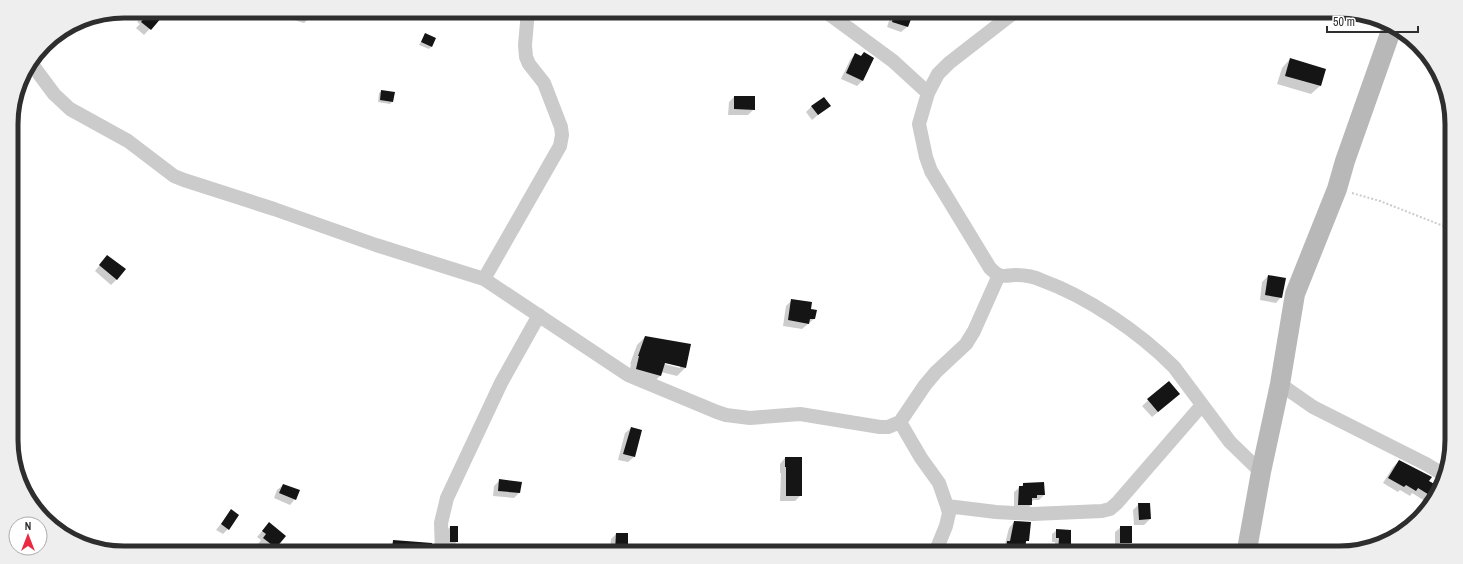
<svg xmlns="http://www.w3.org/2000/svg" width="1463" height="564" font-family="'Archivo Narrow',sans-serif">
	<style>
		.shadow { fill: #0003; fill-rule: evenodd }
		.building { fill: #151515 }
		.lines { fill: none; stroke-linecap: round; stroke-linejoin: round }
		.path { stroke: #cbcbcb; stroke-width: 2; stroke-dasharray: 2 2; stroke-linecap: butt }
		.minor { stroke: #cbcbcb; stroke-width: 14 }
		.secondary { stroke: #b8b8b8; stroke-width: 20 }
		.rim { fill: none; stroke: #2e2e2e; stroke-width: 5 }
	</style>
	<rect width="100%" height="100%" fill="#fff"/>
	<!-- shadow -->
	<path class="shadow" d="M 146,11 L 154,11 L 161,17 L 144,35 L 136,28 L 140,24 L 137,22 Z
		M 291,11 L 311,11 L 309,18 L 304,23 L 288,18 Z
		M 895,11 L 900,11 L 907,27 L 901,32 L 887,27 L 891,15 Z
		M 425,34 L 431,47 L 429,49 L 419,45 Z
		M 864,53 L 862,81 L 857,86 L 841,79 L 850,60 L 855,54 L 860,57 Z
		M 1290,59 L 1320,86 L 1311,94 L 1277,84 L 1282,68 Z
		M 382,91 L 392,102 L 390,104 L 378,102 L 379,93 Z
		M 734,97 L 754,109 L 748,115 L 728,115 L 729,102 Z
		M 812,106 L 829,106 L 812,120 L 806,112 Z
		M 107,256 L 117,279 L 111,285 L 95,271 Z
		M 1268,276 L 1281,297 L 1276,303 L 1260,300 L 1262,282 Z
		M 792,300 L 810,310 L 814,319 L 802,329 L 783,326 L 786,306 Z
		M 645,337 L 689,345 L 685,368 L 677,376 L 661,372 L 661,375 L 653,383 L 628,377 L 631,364 L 630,364 L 637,345 ZM 660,361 L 680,366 L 680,368 L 660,363 Z
		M 1168,382 L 1173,400 L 1152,417 L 1142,406 Z
		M 631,428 L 634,457 L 628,462 L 618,460 L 625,433 Z
		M 785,458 L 801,495 L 795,501 L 780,501 L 781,473 L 780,473 L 780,464 Z
		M 1399,461 L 1436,487 L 1425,501 L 1412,493 L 1410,496 L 1400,490 L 1398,492 L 1383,483 L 1393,467 Z
		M 500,480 L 519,493 L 514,498 L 493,496 L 494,486 Z
		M 1024,484 L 1044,495 L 1039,500 L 1034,500 L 1031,502 L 1031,505 L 1026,510 L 1014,509 L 1014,492 Z
		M 283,485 L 295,499 L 290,505 L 274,498 L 277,490 Z
		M 1139,504 L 1150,519 L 1144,525 L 1134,525 L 1133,510 Z
		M 231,511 L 228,529 L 223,534 L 216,530 Z
		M 1014,522 L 1028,540 L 1024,544 L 1024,553 L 1001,553 L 1002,548 L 1005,544 L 1009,528 Z
		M 450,527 L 457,542 L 451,548 L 445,547 L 444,533 Z
		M 1121,527 L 1131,543 L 1126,548 L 1115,548 L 1115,532 Z
		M 264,529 L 285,536 L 270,553 L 258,544 L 261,540 L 257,537 Z
		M 1057,530 L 1070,545 L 1076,553 L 1055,553 L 1055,542 L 1052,542 L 1052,534 Z
		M 616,534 L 627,551 L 624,553 L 610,553 L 611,539 Z
		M 394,541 L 430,553 L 385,553 L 385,550 Z
		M 515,546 L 515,553 L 496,553 L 502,547 Z"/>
	<!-- building -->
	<path class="building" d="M 136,11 L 156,11 L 162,17 L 151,30 L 141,22 L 144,18 Z
		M 895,11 L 903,11 L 913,14 L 908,27 L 892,22 Z
		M 425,33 L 436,38 L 432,47 L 421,42 Z
		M 864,52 L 874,58 L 863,81 L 846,73 L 855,53 L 861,56 Z
		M 1290,58 L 1326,69 L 1321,86 L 1285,76 Z
		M 381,90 L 395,92 L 393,102 L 380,100 Z
		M 734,96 L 755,96 L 755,110 L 734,109 Z
		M 824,97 L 831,106 L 818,115 L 811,106 Z
		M 107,255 L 126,269 L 117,280 L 99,265 Z
		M 1268,275 L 1286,278 L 1282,298 L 1265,295 Z
		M 791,299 L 812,302 L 811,309 L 817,310 L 815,319 L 810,319 L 809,324 L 788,320 Z
		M 645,336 L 691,344 L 686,368 L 665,363 L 661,376 L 636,369 L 639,356 L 638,356 Z
		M 1169,381 L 1180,394 L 1158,412 L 1147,399 Z
		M 631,427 L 642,430 L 635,457 L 623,454 Z
		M 785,457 L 802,457 L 802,496 L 786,496 L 786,467 L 785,467 Z
		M 1399,460 L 1432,477 L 1429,481 L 1438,486 L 1431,496 L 1418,488 L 1416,491 L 1406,485 L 1404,487 L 1388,478 Z
		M 499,479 L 522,482 L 520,493 L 498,491 Z
		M 1044,482 L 1045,495 L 1037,495 L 1037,498 L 1032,498 L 1032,505 L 1018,505 L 1019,486 L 1023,486 L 1023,483 Z
		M 283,484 L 300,490 L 296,500 L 279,493 Z
		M 1138,503 L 1150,503 L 1151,519 L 1139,520 Z
		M 231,509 L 239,515 L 229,530 L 221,524 Z
		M 1014,521 L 1031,522 L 1029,541 L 1026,541 L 1025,553 L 1006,553 L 1007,541 L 1010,541 Z
		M 269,522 L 286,536 L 276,548 L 263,538 L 266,534 L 262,531 Z
		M 450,526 L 458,526 L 458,542 L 450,542 Z
		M 1120,526 L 1132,526 L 1132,543 L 1120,543 Z
		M 1056,529 L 1071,530 L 1071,544 L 1091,544 L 1091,553 L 1058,553 L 1059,538 L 1056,538 Z
		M 616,533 L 628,533 L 628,551 L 615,551 Z
		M 393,540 L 432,543 L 431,553 L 392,553 Z"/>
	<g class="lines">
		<!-- path -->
		<path class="path" d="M 1346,12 L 1367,22 L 1376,23
			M 1352,193 L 1380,201 L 1451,229"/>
		<!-- minor -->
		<path class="minor" d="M 825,11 L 893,61 L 928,93
			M 1016,11 L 949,63 L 938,74 L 928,93 L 919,124 L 926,157 L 931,171 L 990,268 C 992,270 996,274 999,275 C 1003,277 1010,275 1015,275 C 1024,275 1033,276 1041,280 C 1088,297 1139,332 1174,367 L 1230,442 L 1261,472
			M 31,63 L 54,94 L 70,109 L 128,141 L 174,176 L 184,180 L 274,209 L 376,245 L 484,279 L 628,375 L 717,412 L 726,415 L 750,418 L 800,414 L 880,427 L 888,427 L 900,422 L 925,385 L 936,372 L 966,344 L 974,331 L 999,275
			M 484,279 L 560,146 L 562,135 L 561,127 L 544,83 L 529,64 L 526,57 L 525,45 L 528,11
			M 1280,384 L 1313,407 L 1426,464 L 1446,476
			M 900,422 L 921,458 L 939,483 L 947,506 L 949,513 L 946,526 L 935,553
			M 947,506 L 996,512 L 1033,514 L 1102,511 L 1110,509 L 1117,503 L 1202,405
			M 442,553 L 441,523 L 447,498 L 501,383 L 539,315"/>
		<!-- secondary -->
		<path class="secondary" d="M 1248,553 L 1248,544 L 1261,472 L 1280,384 L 1295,294 L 1337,189 L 1345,161 L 1392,28"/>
	</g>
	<!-- crop -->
	<path d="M0 0H1463V564H0ZM124 18H1339A106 106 0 0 1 1445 124V440A106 106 0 0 1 1339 546H124A106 106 0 0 1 18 440V124A106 106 0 0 1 124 18Z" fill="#eee" fill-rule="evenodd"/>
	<path class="rim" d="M124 18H1339A106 106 0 0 1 1445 124V440A106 106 0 0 1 1339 546H124A106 106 0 0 1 18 440V124A106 106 0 0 1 124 18Z"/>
	<!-- north arrow -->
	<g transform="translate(28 536)"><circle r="19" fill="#ffffff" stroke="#ababab"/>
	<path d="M0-3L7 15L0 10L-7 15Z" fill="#eb2a41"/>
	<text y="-6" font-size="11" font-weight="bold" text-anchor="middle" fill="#2e2e2e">N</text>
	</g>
	<!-- scale -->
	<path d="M1327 26v6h91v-6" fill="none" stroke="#2e2e2e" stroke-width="2"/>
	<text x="1333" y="26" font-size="12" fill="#2e2e2e" stroke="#ffffff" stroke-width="3" paint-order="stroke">50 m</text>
</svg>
